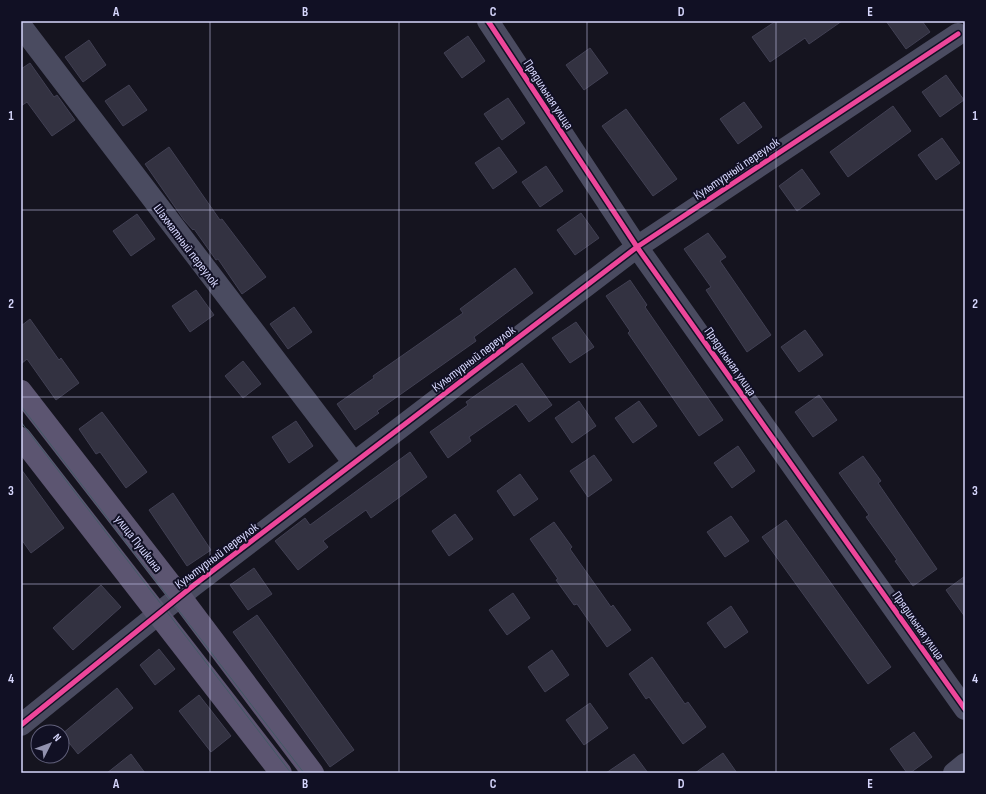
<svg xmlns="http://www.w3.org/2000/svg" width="986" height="794" font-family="'Sofia Sans Condensed',sans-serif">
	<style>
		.building { fill: #333241; stroke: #414053 }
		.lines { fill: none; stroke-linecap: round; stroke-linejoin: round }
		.minor { stroke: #4a4b60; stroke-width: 22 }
		.major { stroke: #5c5571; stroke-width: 22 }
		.tram { stroke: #435a66; stroke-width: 1 }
		.cycleway-casing { stroke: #111024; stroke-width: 8 }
		.cycleway { stroke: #ed469a; stroke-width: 5 }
		.grid { fill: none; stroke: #d6d6fc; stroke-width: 1; stroke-opacity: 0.55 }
		.labels { text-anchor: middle; stroke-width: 4; stroke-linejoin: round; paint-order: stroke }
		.street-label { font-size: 13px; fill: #d6d6fc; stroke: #111024 }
		.neatline { fill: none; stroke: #d6d6fc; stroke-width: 1.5 }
		.grid-label { font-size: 13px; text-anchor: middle; font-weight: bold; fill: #d6d6fc }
	</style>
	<rect width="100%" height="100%" fill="#15141f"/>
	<!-- building -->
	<path class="building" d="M 776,21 L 842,21 L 809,44 L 805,38 L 770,62 L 752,37 Z
		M 886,21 L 922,21 L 930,32 L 906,49 Z
		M 468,36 L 485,61 L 462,78 L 444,53 Z
		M 89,40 L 106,65 L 83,82 L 65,57 Z
		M 590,48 L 608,73 L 584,90 L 566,65 Z
		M 30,63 L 54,97 L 57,95 L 75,120 L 52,136 L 27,102 L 21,106 L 21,69 Z
		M 946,75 L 964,100 L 940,117 L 922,92 Z
		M 129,85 L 147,110 L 123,126 L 105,101 Z
		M 508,98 L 525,123 L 502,140 L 484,114 Z
		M 744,102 L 762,127 L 738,144 L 720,119 Z
		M 893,106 L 911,131 L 848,177 L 830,152 Z
		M 626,109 L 677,179 L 653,196 L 602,126 Z
		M 942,138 L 960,163 L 936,180 L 918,155 Z
		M 169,147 L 220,220 L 222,219 L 266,277 L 242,294 L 218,259 L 216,260 L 194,229 L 193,230 L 184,220 L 145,164 Z
		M 499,147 L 517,172 L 493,189 L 475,163 Z
		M 546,166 L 563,191 L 540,207 L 522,182 Z
		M 802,169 L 820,194 L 797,211 L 779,186 Z
		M 581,213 L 599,238 L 575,255 L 557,230 Z
		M 137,214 L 155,239 L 131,256 L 113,231 Z
		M 708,233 L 726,257 L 720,261 L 771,335 L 747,352 L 706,290 L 711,287 L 684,249 Z
		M 515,268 L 533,293 L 474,337 L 476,341 L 377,411 L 379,413 L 355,430 L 337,404 L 374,378 L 373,376 L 463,313 L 460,309 Z
		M 630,280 L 647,305 L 645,307 L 723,420 L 699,436 L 628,333 L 630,331 L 606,296 Z
		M 196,290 L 214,315 L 190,332 L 172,306 Z
		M 294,307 L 312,332 L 288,349 L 270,324 Z
		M 30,319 L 59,360 L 61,358 L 79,383 L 56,400 L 27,359 L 21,364 L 21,326 Z
		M 576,322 L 594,347 L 570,363 L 552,338 Z
		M 805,330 L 823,355 L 799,372 L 781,347 Z
		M 243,361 L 261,384 L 243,398 L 225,376 Z
		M 522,363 L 552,405 L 529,422 L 516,404 L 469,437 L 471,441 L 448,458 L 430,432 L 468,405 L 466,402 Z
		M 819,395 L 837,420 L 813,437 L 795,412 Z
		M 579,401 L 596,426 L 572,443 L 555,418 Z
		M 639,401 L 657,426 L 633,443 L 615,418 Z
		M 102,412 L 147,472 L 126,488 L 100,452 L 96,454 L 79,429 Z
		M 296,421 L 313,446 L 289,463 L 272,437 Z
		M 738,446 L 755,471 L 732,488 L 714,463 Z
		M 410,452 L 427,477 L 371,518 L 366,510 L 323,541 L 328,547 L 298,570 L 275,541 L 305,518 L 310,525 Z
		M 594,455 L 612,480 L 588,497 L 570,471 Z
		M 863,456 L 881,481 L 878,483 L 937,569 L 913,586 L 895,561 L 897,560 L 866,517 L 869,515 L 839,473 Z
		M 21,469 L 64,528 L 31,553 L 21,539 Z
		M 520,474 L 538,499 L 514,516 L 497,491 Z
		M 173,493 L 211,550 L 187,566 L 149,510 Z
		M 455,514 L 473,539 L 449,556 L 432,531 Z
		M 731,516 L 749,541 L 725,557 L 707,532 Z
		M 786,520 L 891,667 L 868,684 L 762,537 Z
		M 554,522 L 572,547 L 570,549 L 611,607 L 613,605 L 631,630 L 607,647 L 577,604 L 574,605 L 556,580 L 558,579 L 530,539 Z
		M 254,568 L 272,594 L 248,610 L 230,585 Z
		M 965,576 L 965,617 L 946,590 Z
		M 101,585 L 121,607 L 73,650 L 53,628 Z
		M 513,593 L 530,618 L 507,635 L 489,610 Z
		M 731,606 L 748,632 L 725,648 L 707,623 Z
		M 257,615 L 354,750 L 330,767 L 233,632 Z
		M 159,649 L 175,669 L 155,685 L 140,665 Z
		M 552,650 L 569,675 L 545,692 L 528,667 Z
		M 652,657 L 685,704 L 688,702 L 706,727 L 683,744 L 649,697 L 646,699 L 629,674 Z
		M 117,688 L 133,708 L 78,754 L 62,734 Z
		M 199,695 L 231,736 L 211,752 L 179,711 Z
		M 590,703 L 608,728 L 584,745 L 566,720 Z
		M 914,732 L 932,757 L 910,773 L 907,773 L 890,749 Z
		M 723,753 L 737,773 L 695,773 Z
		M 131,754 L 145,773 L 107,773 Z
		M 634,754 L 648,773 L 606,773 Z"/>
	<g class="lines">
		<!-- minor -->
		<path class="minor" d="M 488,21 L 637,247 L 965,709
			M 21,26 L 354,463
			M 21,725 L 194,585 L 637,247 L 958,34
			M 954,773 L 965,764"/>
		<!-- major -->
		<path class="major" d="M 21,391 L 180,596 L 313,773
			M 21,438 L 281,773"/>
		<!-- tram -->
		<path class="tram" d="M 21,406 L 304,773
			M 21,422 L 291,773"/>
		<!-- cycleway casing -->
		<g class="cycleway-casing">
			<path id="cycleway" d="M 488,21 L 637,247 L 965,709
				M 21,725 L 194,585 L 637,247 L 958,34"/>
		</g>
		<!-- cycleway -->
		<use href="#cycleway" class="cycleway"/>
	</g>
	<!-- grid -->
	<path class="grid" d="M 210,21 L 210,773M 399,21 L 399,773M 587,21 L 587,773M 776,21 L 776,773M 21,210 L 965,210M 21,397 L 965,397M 21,584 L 965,584"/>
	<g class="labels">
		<!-- street labels -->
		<g class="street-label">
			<text transform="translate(549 94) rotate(57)" y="5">Прядильная улица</text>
			<text transform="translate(736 168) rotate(-34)" y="5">Культурный переулок</text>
			<text transform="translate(187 245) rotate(53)" y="5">Шахматный переулок</text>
			<text transform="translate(473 358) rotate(-37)" y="5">Культурный переулок</text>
			<text transform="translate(731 361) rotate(55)" y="5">Прядильная улица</text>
			<text transform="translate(139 543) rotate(52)" y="5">улица Пушкина</text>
			<text transform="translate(216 555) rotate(-37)" y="5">Культурный переулок</text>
			<text transform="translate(919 625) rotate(55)" y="5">Прядильная улица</text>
		</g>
	</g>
	<!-- border -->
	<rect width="986" height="794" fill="none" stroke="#111024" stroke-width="44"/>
	<!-- north arrow -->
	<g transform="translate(50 744) rotate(48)"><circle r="19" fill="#111024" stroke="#605f7a"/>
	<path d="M0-3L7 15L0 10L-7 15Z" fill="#9292af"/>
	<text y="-6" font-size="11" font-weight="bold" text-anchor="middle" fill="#d6d6fc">N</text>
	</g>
	<rect x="22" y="22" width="942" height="750" class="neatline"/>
	<g class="grid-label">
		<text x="116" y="16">A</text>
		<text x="305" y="16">B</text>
		<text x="493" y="16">C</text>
		<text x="681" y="16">D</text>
		<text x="870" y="16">E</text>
		<text x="11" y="120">1</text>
		<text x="975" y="120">1</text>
		<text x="11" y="308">2</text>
		<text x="975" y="308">2</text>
		<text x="11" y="495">3</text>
		<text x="975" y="495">3</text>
		<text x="11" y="683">4</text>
		<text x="975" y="683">4</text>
		<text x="116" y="788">A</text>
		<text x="305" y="788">B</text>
		<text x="493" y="788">C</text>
		<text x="681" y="788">D</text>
		<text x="870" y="788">E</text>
	</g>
</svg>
